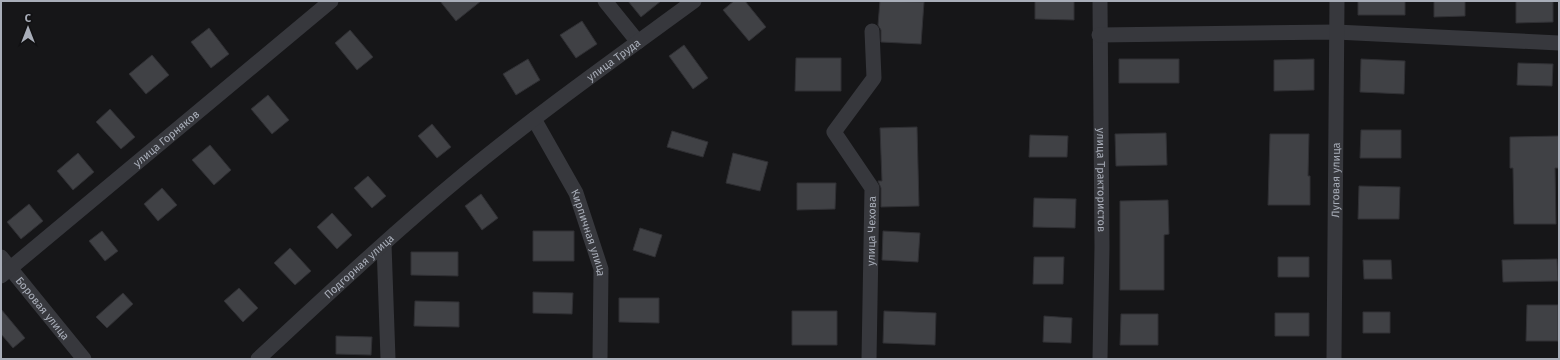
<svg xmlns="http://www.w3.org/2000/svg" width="1560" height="360" font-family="'Fira Sans',sans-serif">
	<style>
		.building { fill: #404145; stroke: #303034 }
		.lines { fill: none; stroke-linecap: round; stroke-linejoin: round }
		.street { stroke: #37383d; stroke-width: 15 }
		.labels { text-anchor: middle; stroke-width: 3.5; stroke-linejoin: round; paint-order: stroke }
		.street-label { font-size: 11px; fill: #a8adb8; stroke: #111113 }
	</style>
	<rect width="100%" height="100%" fill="#161618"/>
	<!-- building -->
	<path class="building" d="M 440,1 L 481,1 L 456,21 Z
		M 628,1 L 661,1 L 641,17 Z
		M 734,1 L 745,1 L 766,27 L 749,41 L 723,10 Z
		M 880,1 L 924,2 L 921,44 L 881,42 L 881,30 L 878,25 Z
		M 1035,1 L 1074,1 L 1074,20 L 1035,19 Z
		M 1358,1 L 1405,1 L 1405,15 L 1358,15 Z
		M 1434,1 L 1465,1 L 1465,16 L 1434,17 Z
		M 1516,1 L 1553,1 L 1553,22 L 1516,23 Z
		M 582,21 L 597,44 L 576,58 L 560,35 Z
		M 209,28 L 229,54 L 211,68 L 191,42 Z
		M 350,30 L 373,57 L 357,70 L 335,43 Z
		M 684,45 L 708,78 L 693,89 L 669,56 Z
		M 152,55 L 169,75 L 146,94 L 129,74 Z
		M 796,58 L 841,58 L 841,91 L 795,91 Z
		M 528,59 L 540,80 L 516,95 L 503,74 Z
		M 1119,59 L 1179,59 L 1179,83 L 1119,83 Z
		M 1314,59 L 1314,90 L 1274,91 L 1274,60 Z
		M 1361,59 L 1405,61 L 1404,94 L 1360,92 Z
		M 1518,63 L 1553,64 L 1552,86 L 1517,85 Z
		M 268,95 L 289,120 L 272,134 L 251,109 Z
		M 110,109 L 135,137 L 121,149 L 96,122 Z
		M 432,124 L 451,147 L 437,158 L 418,136 Z
		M 917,127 L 919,206 L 881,207 L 881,188 L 878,181 L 882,181 L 880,128 Z
		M 1361,130 L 1401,130 L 1401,158 L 1360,158 Z
		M 672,131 L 708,142 L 703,157 L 667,147 Z
		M 1166,133 L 1167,165 L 1116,166 L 1115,134 Z
		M 1270,134 L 1309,134 L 1308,176 L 1310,176 L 1310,205 L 1268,205 Z
		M 1030,135 L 1068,136 L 1067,157 L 1029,157 Z
		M 1559,136 L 1559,168 L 1555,168 L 1556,224 L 1514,224 L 1513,168 L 1510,168 L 1510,137 Z
		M 210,145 L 231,170 L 214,185 L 192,160 Z
		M 78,153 L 94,172 L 73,190 L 57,171 Z
		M 733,153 L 768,162 L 760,191 L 726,183 Z
		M 368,176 L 386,196 L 372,208 L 354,188 Z
		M 797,183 L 836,183 L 835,209 L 797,210 Z
		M 1359,186 L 1400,187 L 1399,219 L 1358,219 Z
		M 162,188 L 177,205 L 158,221 L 144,204 Z
		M 481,194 L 498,218 L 482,230 L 465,206 Z
		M 1034,198 L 1076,199 L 1075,228 L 1033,227 Z
		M 1168,200 L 1169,234 L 1164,235 L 1164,290 L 1120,290 L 1120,201 Z
		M 29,204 L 43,221 L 21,239 L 7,222 Z
		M 332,213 L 352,235 L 337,249 L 317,227 Z
		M 640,228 L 662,235 L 655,257 L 633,250 Z
		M 102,231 L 118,251 L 105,261 L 89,241 Z
		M 533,231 L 574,231 L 574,261 L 533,261 Z
		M 883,231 L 920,233 L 918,262 L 882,260 Z
		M 290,248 L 311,271 L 295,285 L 274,263 Z
		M 411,252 L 458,252 L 458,276 L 411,275 Z
		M 1034,257 L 1064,257 L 1063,284 L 1033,284 Z
		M 1278,257 L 1309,257 L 1309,277 L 1278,277 Z
		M 1557,259 L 1558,281 L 1503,282 L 1502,260 Z
		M 1363,260 L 1391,260 L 1392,279 L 1364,279 Z
		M 239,288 L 258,308 L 243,322 L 224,301 Z
		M 533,292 L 573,293 L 572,314 L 533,313 Z
		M 123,293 L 133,304 L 107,328 L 96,317 Z
		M 619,298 L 659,298 L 659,323 L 619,322 Z
		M 415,301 L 459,302 L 459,327 L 414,326 Z
		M 1527,305 L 1558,305 L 1558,341 L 1526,341 Z
		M 1,309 L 25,338 L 13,348 L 1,334 Z
		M 792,311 L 837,311 L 837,345 L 792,345 Z
		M 884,311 L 936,313 L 935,345 L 883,343 Z
		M 1363,312 L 1390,312 L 1390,333 L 1363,333 Z
		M 1275,313 L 1309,313 L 1309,336 L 1275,336 Z
		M 1121,314 L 1158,314 L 1158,345 L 1120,345 Z
		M 1044,316 L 1072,318 L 1071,343 L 1043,342 Z
		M 336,336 L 372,337 L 371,355 L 336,354 Z"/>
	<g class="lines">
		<!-- street -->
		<g class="street">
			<path d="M 605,1 L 638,42"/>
			<path id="s1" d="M 1100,1 L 1102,247 L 1100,359"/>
			<path d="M 1099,35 L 1336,32 L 1559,43"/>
			<path id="s2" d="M 534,119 L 576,193 L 601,269 L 600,359"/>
			<path d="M 384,244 L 388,359"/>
			<path id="s3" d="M 1,257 L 84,359"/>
			<path id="s4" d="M 1,276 L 331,1"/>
			<path id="s5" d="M 258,359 C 325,297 392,234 462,176 C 537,114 616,58 694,1"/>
			<path id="s6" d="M 869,359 L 872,188 L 834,132 L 874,78 L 872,31"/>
			<path id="s7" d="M 1334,359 L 1337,1"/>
		</g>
	</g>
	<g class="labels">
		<!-- street labels -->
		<g class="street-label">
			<text dy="4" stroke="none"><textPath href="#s5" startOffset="465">улица Труда</textPath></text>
			<text dy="4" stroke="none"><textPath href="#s4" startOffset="215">улица Горняков</textPath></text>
			<text dy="4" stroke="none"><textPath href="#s1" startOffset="179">улица Трактористов</textPath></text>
			<text dy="4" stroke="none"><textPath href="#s7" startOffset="179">Луговая улица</textPath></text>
			<text dy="4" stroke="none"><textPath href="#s6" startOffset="128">улица Чехова</textPath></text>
			<text dy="4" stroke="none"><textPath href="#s2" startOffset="127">Кирпичная улица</textPath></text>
			<text dy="4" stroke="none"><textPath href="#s5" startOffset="137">Подгорная улица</textPath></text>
			<text dy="4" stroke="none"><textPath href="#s3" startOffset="66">Боровая улица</textPath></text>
		</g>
	</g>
	<!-- border -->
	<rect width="1560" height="360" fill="none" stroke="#a8adb8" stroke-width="4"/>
	<!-- north arrow -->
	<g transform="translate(28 28)" stroke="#111113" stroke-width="3" paint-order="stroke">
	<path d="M0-3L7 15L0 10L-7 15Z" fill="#a8adb8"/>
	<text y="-6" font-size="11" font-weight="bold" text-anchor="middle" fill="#a8adb8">С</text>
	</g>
</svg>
